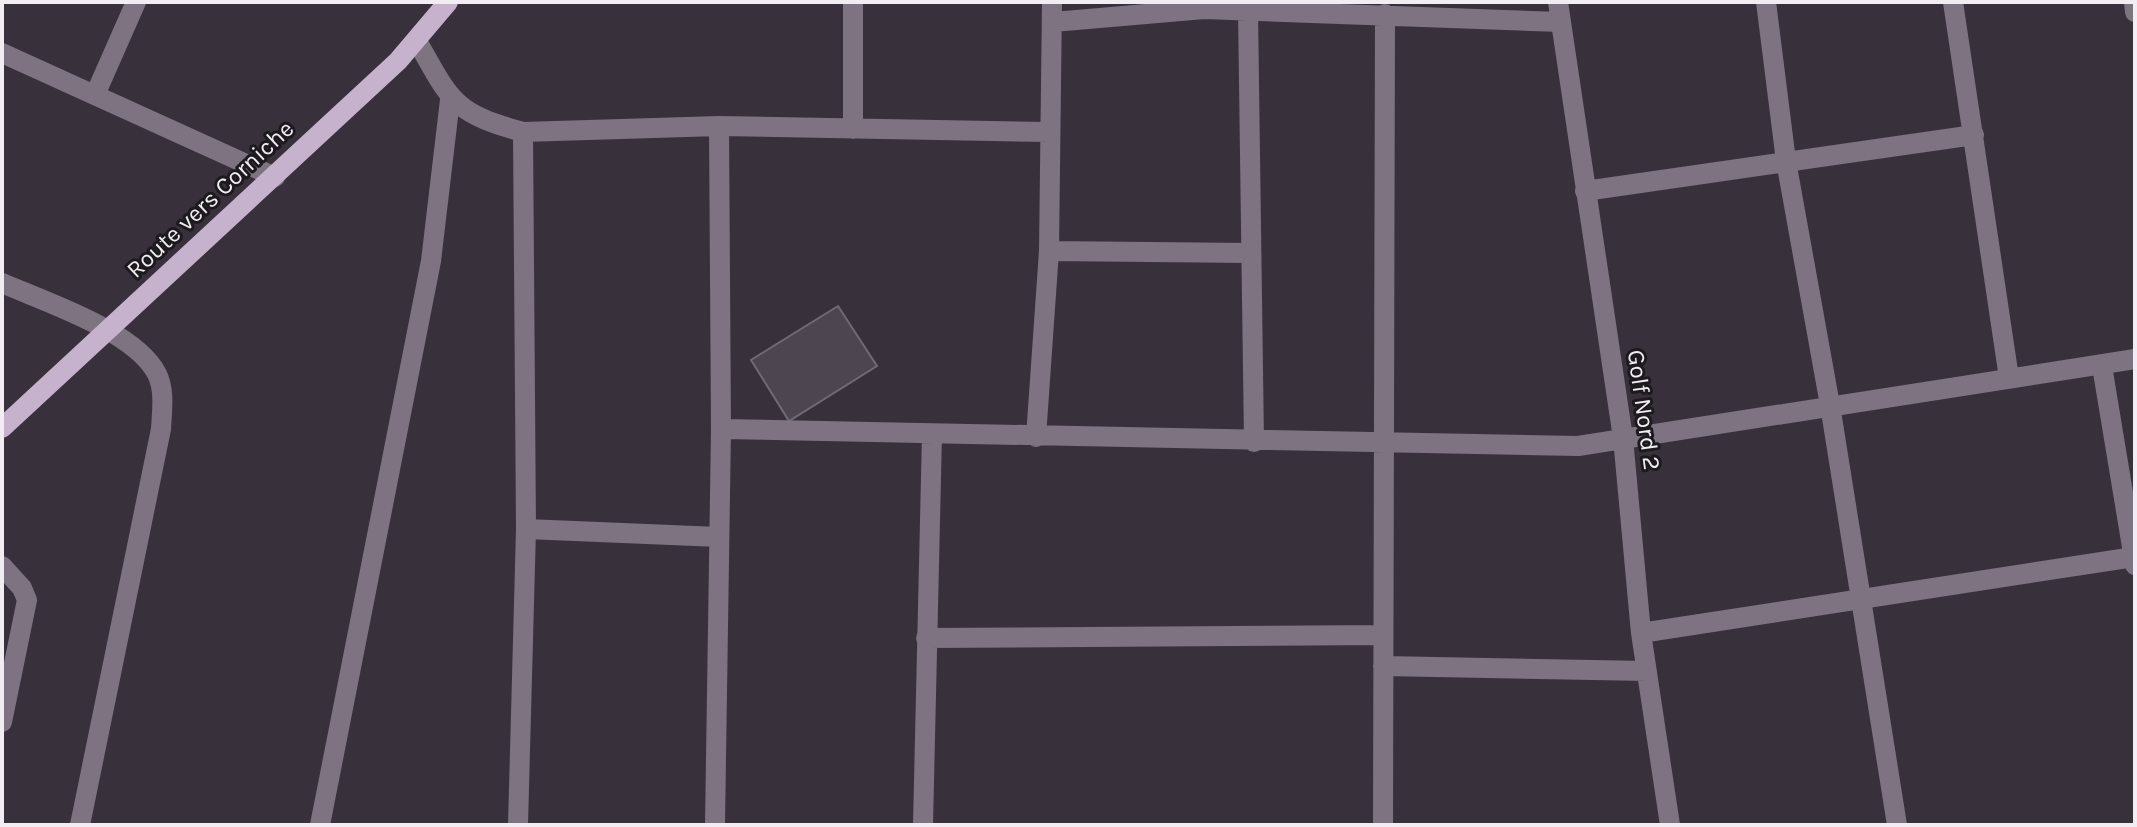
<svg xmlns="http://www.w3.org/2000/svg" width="2137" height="827" font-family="Karla,sans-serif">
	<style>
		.building { fill: #4d4650; stroke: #716974; stroke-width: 2 }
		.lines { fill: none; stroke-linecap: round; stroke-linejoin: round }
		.minor { stroke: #7d7381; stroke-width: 20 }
		.major { stroke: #c7b2ce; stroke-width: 20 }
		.labels { text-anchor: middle; stroke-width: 6; stroke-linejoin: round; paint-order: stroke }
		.street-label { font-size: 24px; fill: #f2edf3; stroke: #1d1a1f }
	</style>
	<rect width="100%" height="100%" fill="#38313b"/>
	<!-- building -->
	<path class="building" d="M 838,306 L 877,366 L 789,421 L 751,360 Z"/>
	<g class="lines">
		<!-- minor -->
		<path class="minor" d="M 853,2 L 853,129
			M 1558,2 L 1623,438 L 1641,633 L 1670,825
			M 1766,2 L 1786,161 L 1830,405 L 1897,825
			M 1953,2 L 2009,378
			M 2134,2 L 2135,12
			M 1248,10 L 1254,442
			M 1053,22 L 1204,9 L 1561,22
			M 417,41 C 451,101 453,113 523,132 L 719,126 L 1050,132
			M 2,53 L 275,177
			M 95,95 L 136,2
			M 1585,191 L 1974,135
			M 1049,251 L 1249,253
			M 2,283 C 45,302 135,331 157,374 C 165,390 162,411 161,429 L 80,825
			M 2102,366 L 2135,565
			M 721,429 L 1578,446 L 2135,359
			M 1036,437 L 1049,251 L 1052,2
			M 526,529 L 719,537
			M 2,566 L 22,588 L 27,600 L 2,722
			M 1641,633 L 2134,557
			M 926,638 L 1383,635
			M 1383,666 L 1647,671
			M 320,825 L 431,261 L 450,100
			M 518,825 L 526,529 L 523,132
			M 715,825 L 721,429 L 719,126
			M 923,825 L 932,434
			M 1383,825 L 1385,14"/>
		<!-- major -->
		<path class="major" d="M 2,428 L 398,61 L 448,2"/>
	</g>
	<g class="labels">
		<!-- street labels -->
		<g class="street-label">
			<text transform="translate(210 199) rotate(-43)" y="8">Route vers Corniche</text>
			<text transform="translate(1644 410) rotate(82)" y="8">Golf Nord 2</text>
		</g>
	</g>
	<!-- border -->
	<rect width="2137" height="827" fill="none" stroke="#f2edf3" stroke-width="8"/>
</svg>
